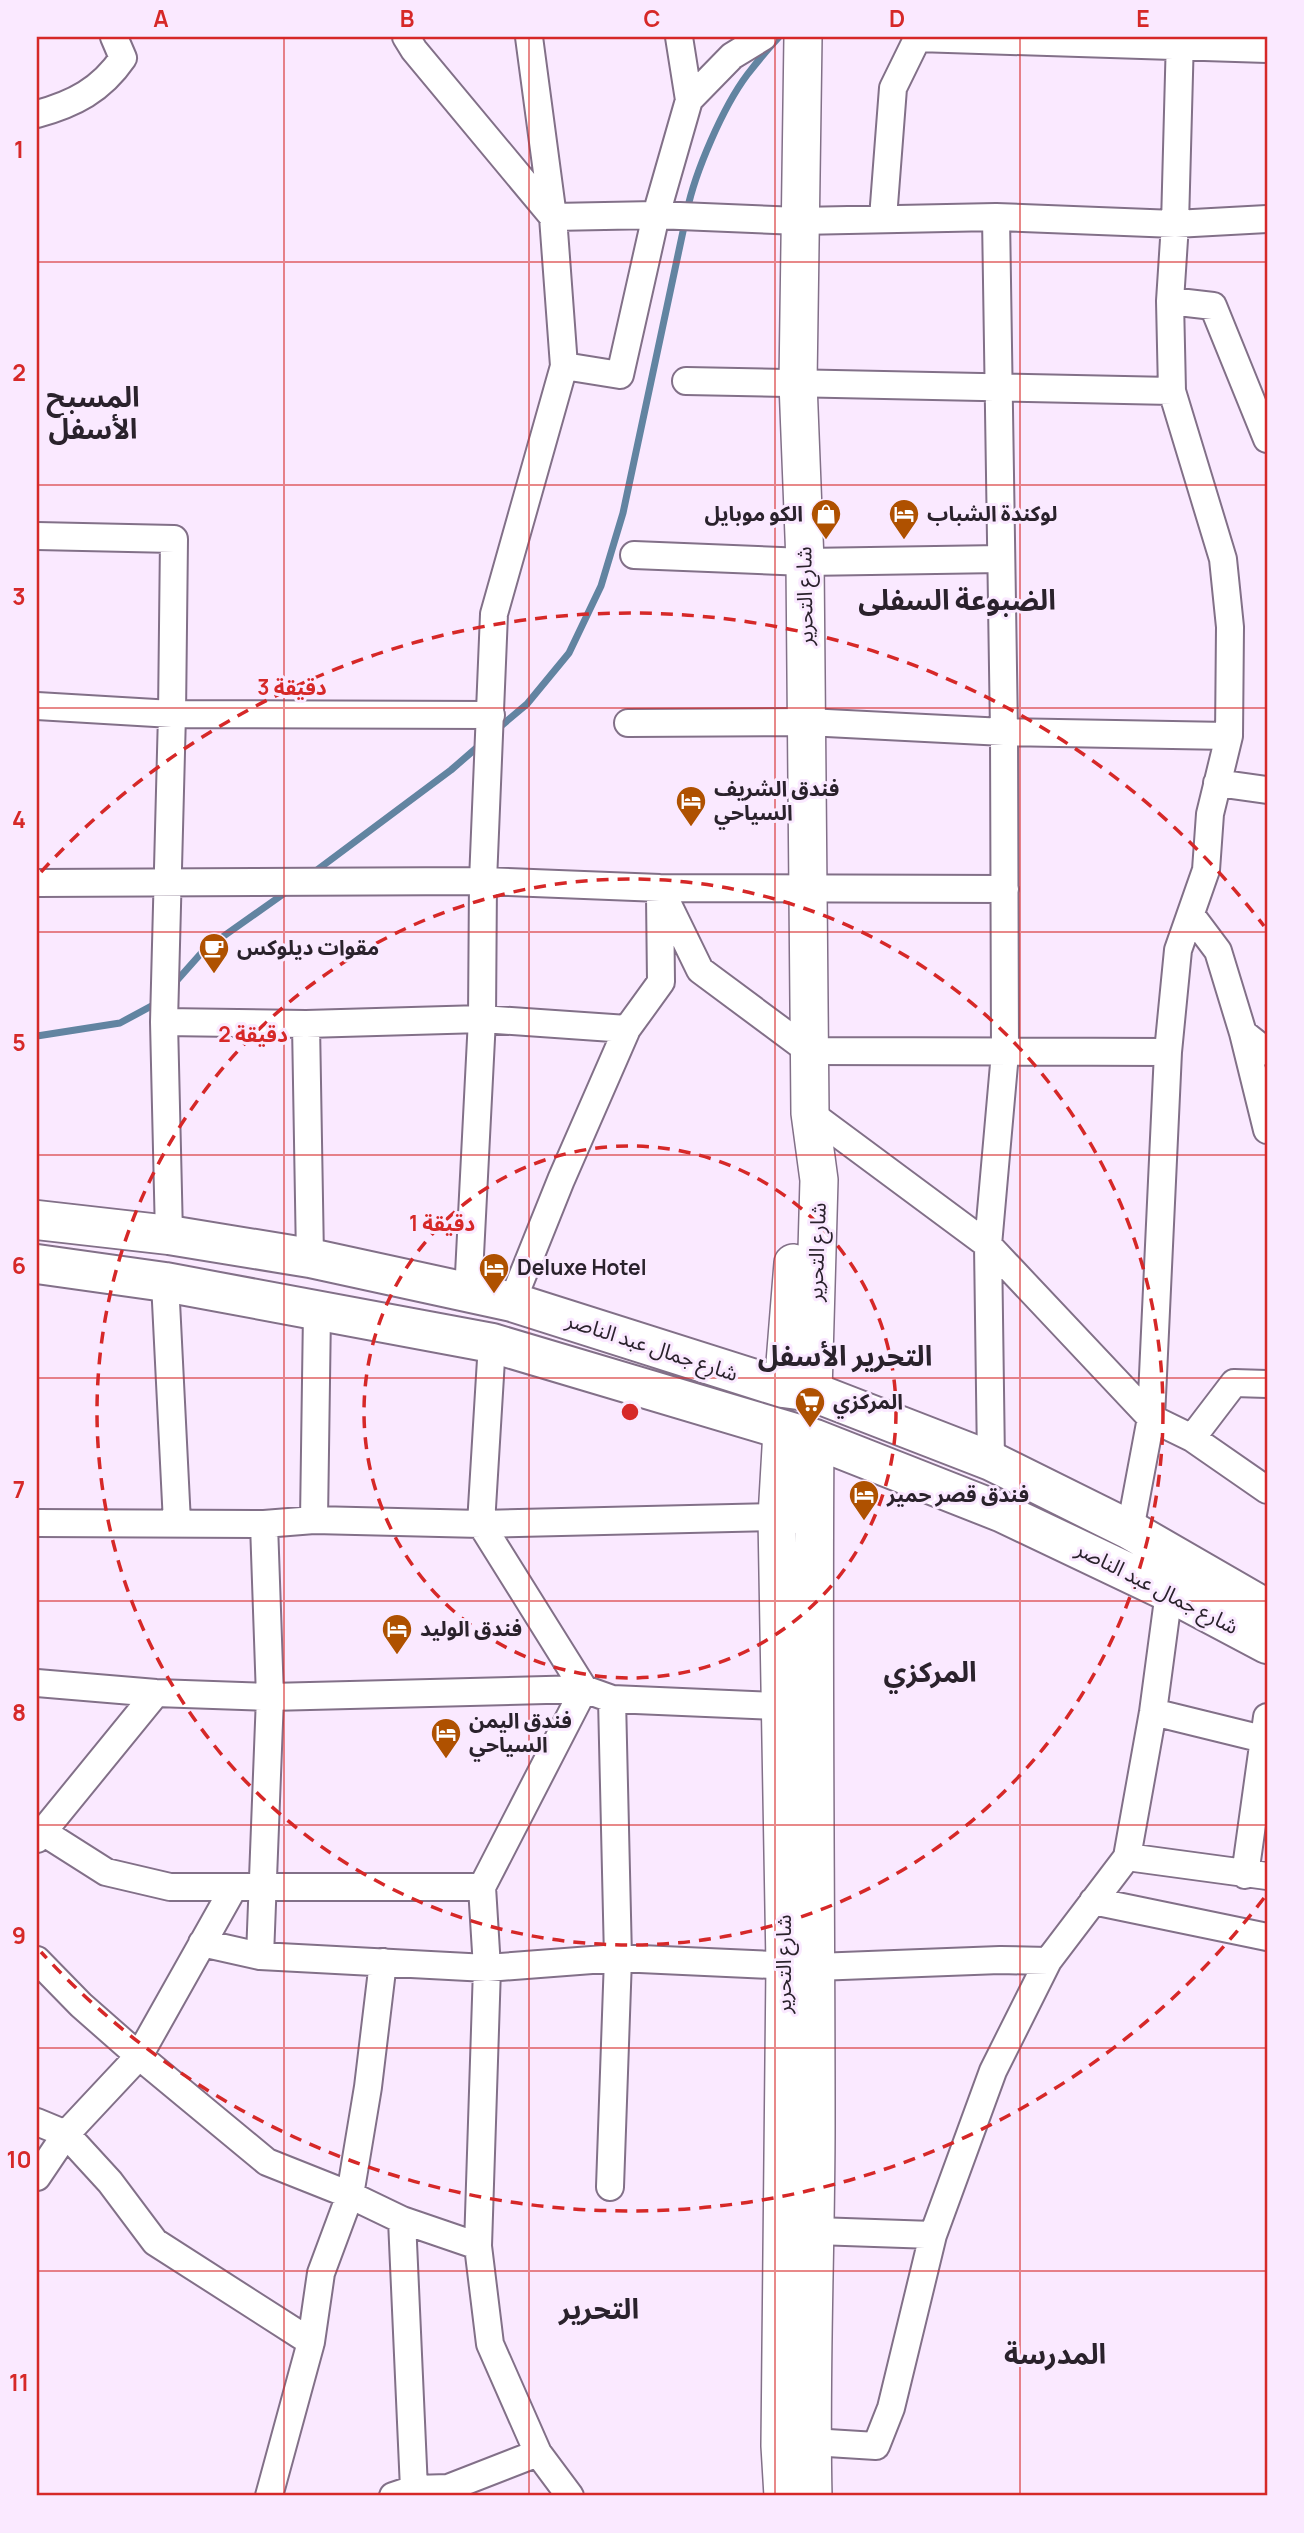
<svg xmlns="http://www.w3.org/2000/svg" width="1304" height="2533" font-family="Manrope,'Noto Sans Arabic',sans-serif">
	<style>
		.lines { fill: none; stroke-linecap: round; stroke-linejoin: round }
		.stream { stroke: #6284a1; stroke-width: 7 }
		.minor-casing { stroke: #827088; stroke-width: 30 }
		.secondary-casing { stroke: #827088; stroke-width: 40 }
		.primary-casing { stroke: #827088; stroke-width: 42 }
		.minor { stroke: #fff; stroke-width: 26 }
		.secondary { stroke: #fff; stroke-width: 37 }
		.primary { stroke: #fff; stroke-width: 38 }
		.grid { fill: none; stroke: #d62828; stroke-width: 2; stroke-opacity: 0.55 }
		.ring { fill: none; stroke: #d62828; stroke-width: 3.5; stroke-dasharray: 12 9 }
		.labels { text-anchor: middle; stroke-width: 6; stroke-linejoin: round; paint-order: stroke }
		.poi-label { font-size: 21px; font-weight: bold; fill: #2a222c; stroke: #fae9ff; text-anchor: start }
		.street-label { font-size: 21px; fill: #2a222c; stroke: #fae9ff }
		.district-label { font-size: 28px; font-weight: bold; fill: #2a222c; stroke: #fae9ff }
		.centre { fill: #d62828; stroke: #fae9ff; stroke-width: 3.5 }
		.ring-label { font-size: 21px; text-anchor: middle; font-weight: bold; fill: #d62828; stroke: #fae9ff; stroke-width: 6; stroke-linejoin: round; paint-order: stroke }
		.neatline { fill: none; stroke: #d62828; stroke-width: 2.5 }
		.grid-label { font-size: 23px; text-anchor: middle; font-weight: bold; fill: #d62828 }
	</style>
	<rect width="100%" height="100%" fill="#fae9ff"/>
	<g class="lines">
		<!-- stream -->
		<path class="stream" d="M 687,211 C 695,172 723,107 747,75 C 757,62 768,49 779,37
			M 495,731 L 527,704 L 569,653 L 601,586 L 623,513 L 685,222
			M 313,873 L 451,770 L 481,744
			M 172,986 L 204,950 L 289,890
			M 37,1036 L 120,1023 L 157,1003"/>
		<!-- minor casing -->
		<g class="minor-casing">
			<path id="minor" d="M 406,37 L 414,50 L 553,217 L 656,215 L 799,221 L 996,217 L 1175,224 L 1267,219
				M 679,37 L 689,100
				M 917,38 L 1267,49
				M 37,114 C 74,104 101,90 123,58 L 114,37
				M 883,218 L 893,88 L 918,37
				M 1170,301 L 1213,306 L 1267,439
				M 564,366 L 620,375 L 656,215 L 689,100 L 732,56 L 763,37
				M 686,381 L 1172,391
				M 37,536 L 174,539 L 172,714 L 164,1022 L 169,1235
				M 634,555 L 805,562 L 1001,559
				M 37,706 L 172,714 L 491,715
				M 628,723 L 807,722 L 1004,732 L 1229,736
				M 1217,783 L 1267,790
				M 37,883 L 483,881 L 660,888 L 1005,889
				M 660,888 L 700,970 L 809,1051 L 1168,1052
				M 1191,915 L 1218,951 L 1243,1033 L 1267,1052
				M 164,1022 L 306,1024 L 482,1019 L 627,1029
				M 306,1024 L 310,1258
				M 1243,1033 L 1267,1130
				M 810,1113 L 988,1245 L 1151,1418 L 1192,1438 L 1267,1490
				M 165,1282 L 177,1523
				M 468,1294 L 482,1019 L 483,881 L 494,614 L 564,366 L 553,217 L 529,37
				M 512,1302 L 561,1180 L 627,1029 L 661,982 L 660,896
				M 492,1343 L 481,1524 L 584,1689 L 482,1887 L 487,1968 L 478,2246 L 490,2344 L 538,2453 L 570,2496
				M 1192,1438 L 1234,1383 L 1267,1384
				M 991,1461 L 988,1245 L 1005,1053 L 1004,732 L 996,217
				M 314,1520 L 317,1312
				M 37,1523 L 264,1524 L 314,1520 L 481,1524 L 777,1517 L 795,1520
				M 1130,1530 L 1151,1418 L 1168,1052 L 1178,950 L 1206,870 L 1210,814 L 1229,736 L 1230,627 L 1223,559 L 1172,391 L 1170,301 L 1175,224 L 1180,37
				M 37,1683 L 156,1693 L 270,1697 L 584,1689 L 612,1699 L 799,1707
				M 1153,1712 L 1267,1740
				M 43,1832 L 106,1872 L 170,1887 L 482,1887
				M 37,1839 L 156,1693
				M 1127,1857 L 1267,1876
				M 1245,1875 L 1267,1717
				M 1093,1901 L 1267,1937
				M 202,1943 L 260,1956 L 487,1968 L 618,1958 L 816,1967 L 1000,1960 L 1048,1961
				M 260,1956 L 270,1697 L 264,1524
				M 37,1960 L 81,2005 L 139,2056 L 267,2162 L 350,2195 L 402,2220 L 478,2246
				M 37,2122 L 66,2134 L 110,2182 L 155,2242 L 311,2342
				M 37,2177 L 66,2134 L 139,2056 L 234,1887
				M 610,2187 L 618,1958 L 612,1699
				M 402,2220 L 414,2489
				M 816,2231 L 933,2235
				M 797,2444 L 812,2442 L 876,2446 L 891,2408 L 933,2235 L 993,2071 L 1048,1961 L 1127,1857 L 1153,1712 L 1169,1592
				M 269,2496 L 311,2342 L 321,2273 L 350,2195 L 368,2087 L 383,1962
				M 393,2496 L 414,2489 L 448,2488 L 538,2453"/>
		</g>
		<!-- secondary casing -->
		<g class="secondary-casing">
			<path id="secondary" d="M 803,37 L 798,383 L 805,562 L 810,1113 L 819,1180 L 813,1392
				M 783,1388 L 793,1263
				M 782,1431 L 777,1517 L 785,1965 L 780,2446 L 783,2496
				M 813,2496 C 810,2372 816,2248 816,2124 C 816,1896 813,1667 815,1439"/>
		</g>
		<!-- primary casing -->
		<g class="primary-casing">
			<path id="primary" d="M 37,1220 L 169,1235 L 310,1258 L 512,1302 L 783,1388 L 813,1392 L 991,1461 L 1130,1530 L 1267,1609
				M 37,1264 L 165,1282 L 492,1343 L 815,1439 L 1003,1513 L 1169,1592 L 1267,1644"/>
		</g>
		<!-- minor -->
		<use href="#minor" class="minor"/>
		<!-- secondary -->
		<use href="#secondary" class="secondary"/>
		<!-- primary -->
		<use href="#primary" class="primary"/>
	</g>
	<!-- grid -->
	<path class="grid" d="M 284,37 L 284,2496M 529,37 L 529,2496M 775,37 L 775,2496M 1020,37 L 1020,2496M 37,262 L 1267,262M 37,485 L 1267,485M 37,708 L 1267,708M 37,932 L 1267,932M 37,1155 L 1267,1155M 37,1378 L 1267,1378M 37,1601 L 1267,1601M 37,1825 L 1267,1825M 37,2048 L 1267,2048M 37,2271 L 1267,2271"/>
	<!-- distance rings -->
	<g class="ring">
		<circle cx="630" cy="1412" r="266"/>
		<circle cx="630" cy="1412" r="533"/>
		<path d="M1264 1898A799 799 0 0 1 41 1952M41 872A799 799 0 0 1 1264 926"/>
	</g>
	<!-- icons -->
	<defs>
		<g id="shop-pin" transform="scale(1.575)"><path d="M0 17L-7.5 6A9.5 9.5 0 1 1 7.5 6Z" fill="#af5100" stroke="#fae9ff"/><path d="M-5-2.5h2.3a2.7 3.5 0 0 1 5.4 0H5L5.5 6h-11ZM-1.5-2.5h3a1.5 2.3 0 0 0-3 0Z" fill="#fff"/></g>
		<g id="hotel-pin" transform="scale(1.575)"><path d="M0 17L-7.5 6A9.5 9.5 0 1 1 7.5 6Z" fill="#af5100" stroke="#fae9ff"/><path d="M-6-4.5h1.5V1H6V5H4.5V3h-9V5H-6ZM-4 0a1.8 1.8 0 1 1 3.6 0ZM.5 0V-2.5h3Q6-2.5 6 0Z" fill="#fff"/></g>
		<g id="cafe-pin" transform="scale(1.575)"><path d="M0 17L-7.5 6A9.5 9.5 0 1 1 7.5 6Z" fill="#af5100" stroke="#fae9ff"/><path d="M-5.5-4.5H6V0H3Q3 3.5 0 3.5H-2.5Q-5.5 3.5-5.5 0ZM3-3.2v2h1.7v-2ZM-6 4.5H4V6H-6Z" fill="#fff"/></g>
		<g id="supermarket-pin" transform="scale(1.575)"><path d="M0 17L-7.5 6A9.5 9.5 0 1 1 7.5 6Z" fill="#af5100" stroke="#fae9ff"/><path d="M-6-5.5h2.5l.6 2H6L4.5 2H-2.5L-4.4-4H-6ZM-1.5 3.2a1.3 1.3 0 1 0 .1 0ZM3 3.2a1.3 1.3 0 1 0 .1 0Z" fill="#fff"/></g>
	</defs>
	<g fill-rule="evenodd">
		<use href="#shop-pin" x="826" y="514"/>
		<use href="#hotel-pin" x="904" y="514"/>
		<use href="#hotel-pin" x="691" y="801"/>
		<use href="#cafe-pin" x="214" y="948"/>
		<use href="#hotel-pin" x="494" y="1268"/>
		<use href="#supermarket-pin" x="810" y="1402"/>
		<use href="#hotel-pin" x="864" y="1495"/>
		<use href="#hotel-pin" x="397" y="1629"/>
		<use href="#hotel-pin" x="446" y="1733"/>
	</g>
	<g class="labels">
		<!-- poi labels -->
		<g class="poi-label">
			<text x="803" y="521" text-anchor="end">الكو موبايل</text>
			<text x="927" y="521">لوكندة الشباب</text>
			<text x="714" y="796">فندق الشريف<tspan x="714" dy="24">السياحي</tspan></text>
			<text x="237" y="955">مقوات ديلوكس</text>
			<text x="517" y="1275">Deluxe Hotel</text>
			<text x="833" y="1409">المركزي</text>
			<text x="887" y="1502">فندق قصر حمير</text>
			<text x="420" y="1636">فندق الوليد</text>
			<text x="469" y="1728">فندق اليمن<tspan x="469" dy="24">السياحي</tspan></text>
		</g>
		<!-- street labels -->
		<g class="street-label">
			<text transform="translate(805 596) rotate(-91)" y="7">شارع التحرير</text>
			<text transform="translate(817 1252) rotate(-88)" y="7">شارع التحرير</text>
			<text transform="translate(652 1347) rotate(18)" y="7">شارع جمال عبد الناصر</text>
			<text transform="translate(1157 1588) rotate(27)" y="7">شارع جمال عبد الناصر</text>
			<text transform="translate(784 1964) rotate(-90)" y="7">شارع التحرير</text>
		</g>
		<!-- district labels -->
		<g class="district-label">
			<text x="93" y="407">المسبح<tspan x="93" dy="32">الأسفل</tspan></text>
			<text x="957" y="610">الضبوعة السفلى</text>
			<text x="845" y="1366">التحرير الأسفل</text>
			<text x="930" y="1682">المركزي</text>
			<text x="599" y="2319">التحرير</text>
			<text x="1055" y="2364">المدرسة</text>
		</g>
	</g>
	<circle cx="630" cy="1412" r="10" class="centre"/>
	<g class="ring-label">
		<text x="292" y="695">3 دقيقة</text>
		<text x="253" y="1042">2 دقيقة</text>
		<text x="442" y="1231">1 دقيقة</text>
	</g>
	<!-- border -->
	<rect width="1304" height="2533" fill="none" stroke="#fae9ff" stroke-width="77"/>
	<rect x="38" y="38" width="1228" height="2456" class="neatline"/>
	<g class="grid-label">
		<text x="161" y="27">A</text>
		<text x="407" y="27">B</text>
		<text x="652" y="27">C</text>
		<text x="897" y="27">D</text>
		<text x="1143" y="27">E</text>
		<text x="19" y="158">1</text>
		<text x="19" y="381">2</text>
		<text x="19" y="605">3</text>
		<text x="19" y="828">4</text>
		<text x="19" y="1051">5</text>
		<text x="19" y="1274">6</text>
		<text x="19" y="1498">7</text>
		<text x="19" y="1721">8</text>
		<text x="19" y="1944">9</text>
		<text x="19" y="2168">10</text>
		<text x="19" y="2391">11</text>
	</g>
</svg>
